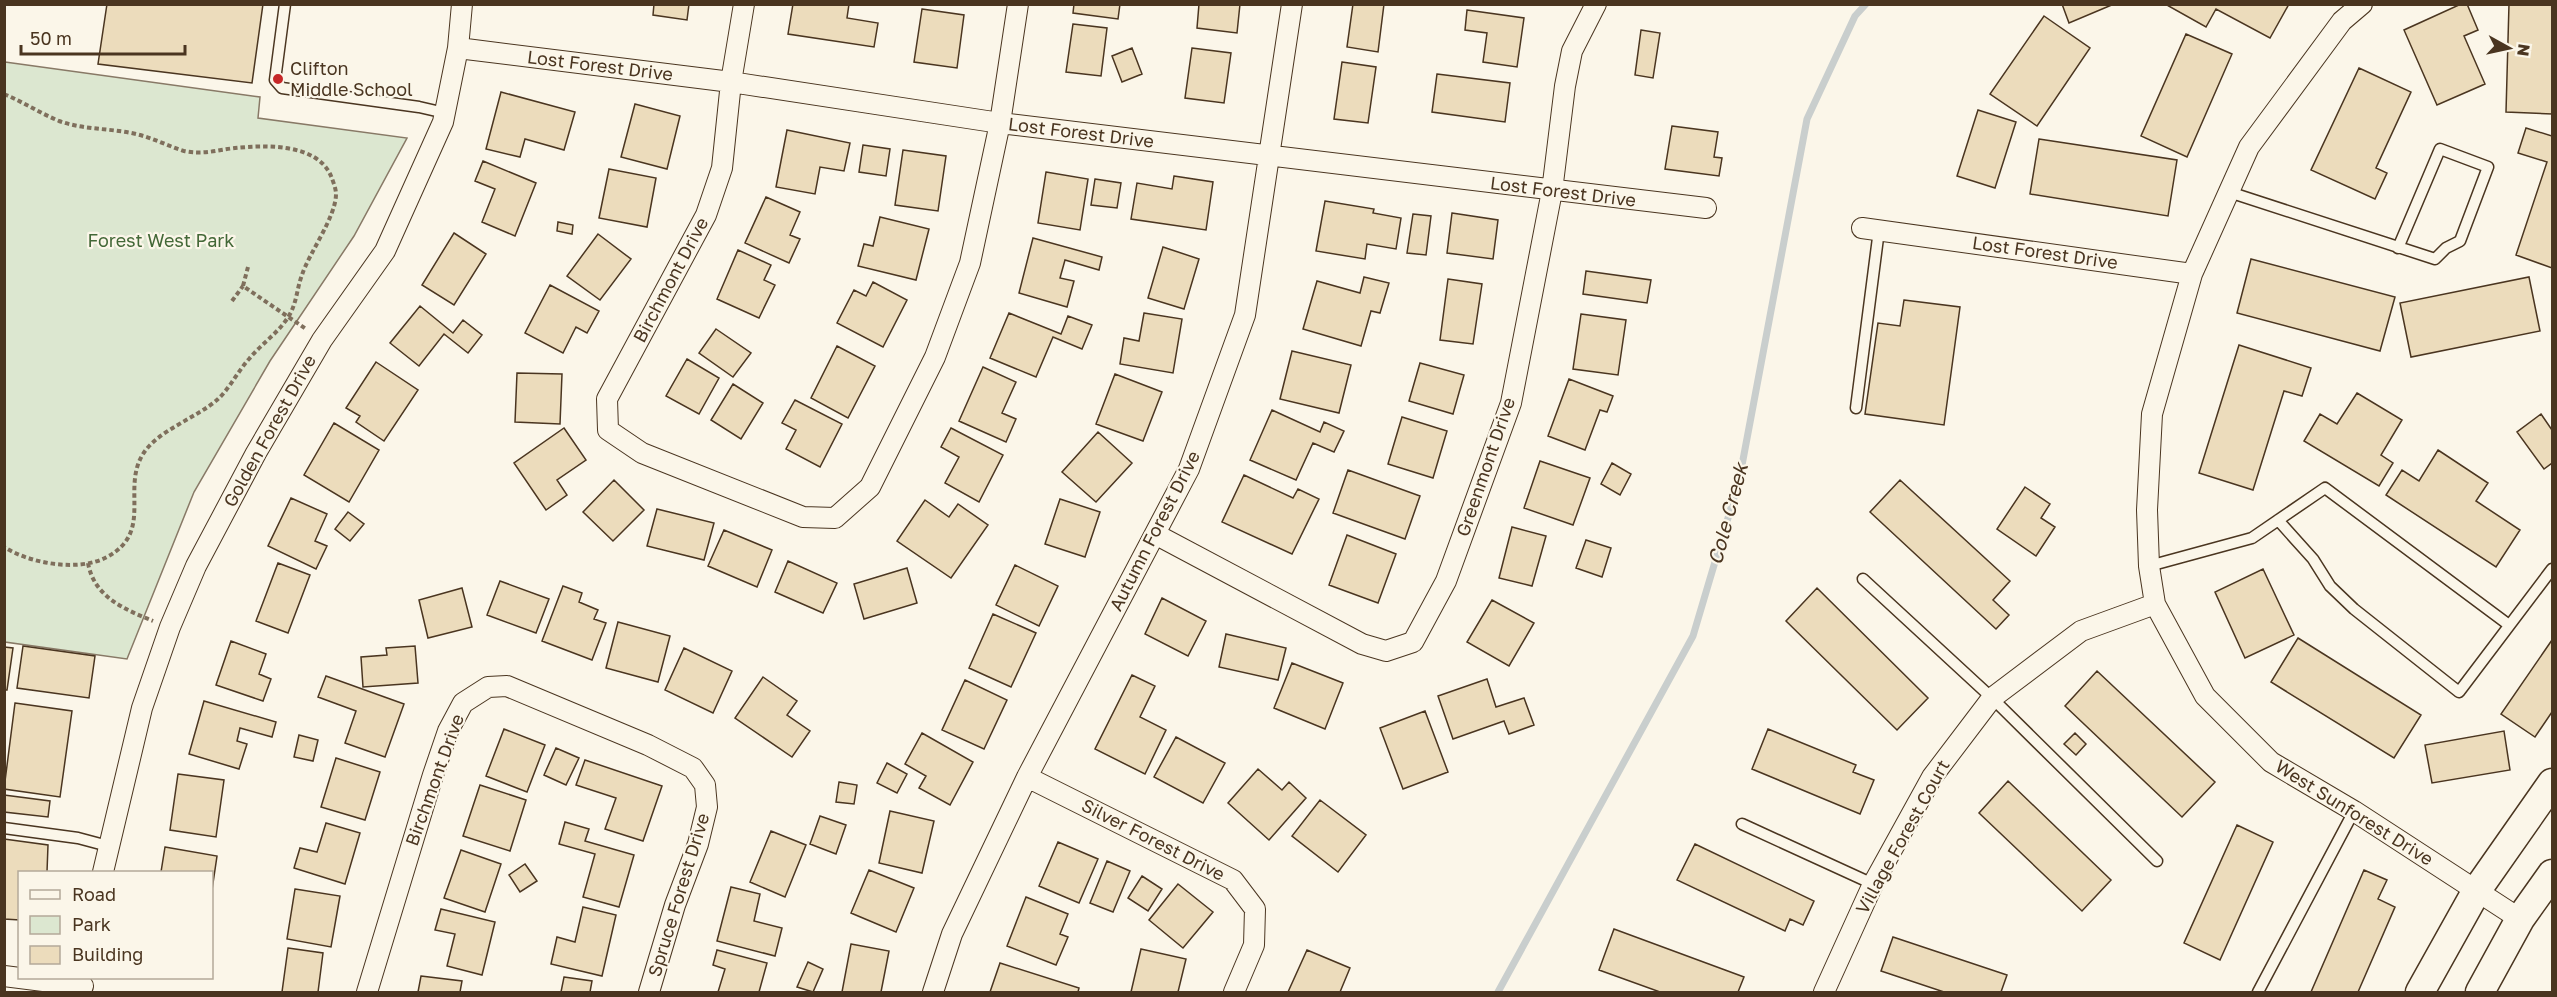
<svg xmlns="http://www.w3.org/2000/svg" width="2557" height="997" font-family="'Golos Text',sans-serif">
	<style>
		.green { fill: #dce7d0; stroke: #887966; stroke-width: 1.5 }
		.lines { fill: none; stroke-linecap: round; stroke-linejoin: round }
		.stream { stroke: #c9cecd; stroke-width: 7 }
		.building { fill: #ecdcbc; stroke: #4a3520; stroke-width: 1.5 }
		.service-casing { stroke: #4a3520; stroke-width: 13 }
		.minor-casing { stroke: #4a3520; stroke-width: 22 }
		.secondary-casing { stroke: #4a3520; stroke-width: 31 }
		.path { stroke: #7f6f5c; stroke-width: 4; stroke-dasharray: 4.5 3; stroke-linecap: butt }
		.service { stroke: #fbf6e9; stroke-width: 10 }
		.minor { stroke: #fbf6e9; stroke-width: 20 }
		.secondary { stroke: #fbf6e9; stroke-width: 28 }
		.poi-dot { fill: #c62828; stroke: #fbf6e9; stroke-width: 2 }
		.labels { text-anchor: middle; stroke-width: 4.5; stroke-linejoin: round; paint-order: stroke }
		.street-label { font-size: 18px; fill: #4a3520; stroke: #fbf6e9 }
		.poi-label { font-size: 18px; fill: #4a3520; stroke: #fbf6e9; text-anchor: start }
		.park-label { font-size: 18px; fill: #436837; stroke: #fbf6e9 }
		.water-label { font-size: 20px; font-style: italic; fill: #4a3520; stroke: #fbf6e9 }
	</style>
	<rect width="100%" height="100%" fill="#fbf6e9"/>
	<!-- green -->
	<path class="green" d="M 5,62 L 260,97 L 258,118 L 407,138 L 354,236 L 270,361 L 194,492 L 127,659 L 5,642 Z"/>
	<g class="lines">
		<!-- stream -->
		<path class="stream" d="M 1498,992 L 1693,636 L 1739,481 L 1807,119 L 1855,16 L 1866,4"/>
	</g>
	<!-- building -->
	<path class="building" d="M 107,4 L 263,4 L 252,83 L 98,64 Z
		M 654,4 L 689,4 L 687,20 L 653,15 Z
		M 793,4 L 849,4 L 847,18 L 878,23 L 874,47 L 788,34 Z
		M 1074,4 L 1120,4 L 1118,19 L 1073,13 Z
		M 1199,4 L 1240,4 L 1237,33 L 1197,28 Z
		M 1353,4 L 1384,4 L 1378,52 L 1347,47 Z
		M 2062,4 L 2114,4 L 2069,23 Z
		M 2165,4 L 2289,4 L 2270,38 L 2216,9 L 2206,27 Z
		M 2461,4 L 2467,4 L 2478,30 L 2464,36 L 2485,84 L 2437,105 L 2404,30 Z
		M 2509,4 L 2552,4 L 2552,114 L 2506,112 Z
		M 922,9 L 964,15 L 957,68 L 914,62 Z
		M 1467,10 L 1524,18 L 1517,67 L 1483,62 L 1487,33 L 1465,30 Z
		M 2044,16 L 2090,48 L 2037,126 L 1990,94 Z
		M 1073,24 L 1107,28 L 1101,76 L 1066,72 Z
		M 1641,30 L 1660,33 L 1653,78 L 1635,75 Z
		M 2186,34 L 2232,54 L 2187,157 L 2141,136 Z
		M 1132,48 L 1142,74 L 1122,82 L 1112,56 Z
		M 1192,48 L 1231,53 L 1224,103 L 1185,98 Z
		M 1342,62 L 1376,67 L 1368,123 L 1334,119 Z
		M 2359,68 L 2411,92 L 2376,168 L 2387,173 L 2375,199 L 2311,170 Z
		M 1437,74 L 1510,83 L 1505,122 L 1432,112 Z
		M 501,92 L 575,112 L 564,150 L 525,139 L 520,157 L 486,149 Z
		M 635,104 L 680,116 L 667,169 L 621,157 Z
		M 1978,110 L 2016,122 L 1995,188 L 1957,176 Z
		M 1672,126 L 1718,132 L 1714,157 L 1722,158 L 1719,176 L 1665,169 Z
		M 2526,128 L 2552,136 L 2552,268 L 2516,255 L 2547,162 L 2518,153 Z
		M 787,130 L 850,143 L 844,171 L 820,167 L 815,194 L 776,187 Z
		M 2039,139 L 2177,160 L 2168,216 L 2030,194 Z
		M 863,145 L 890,149 L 886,176 L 859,172 Z
		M 903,150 L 946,156 L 938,211 L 895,205 Z
		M 483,161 L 536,183 L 515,236 L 482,222 L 495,189 L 475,181 Z
		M 609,169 L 656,178 L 647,227 L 599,218 Z
		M 1046,172 L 1088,179 L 1080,230 L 1038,223 Z
		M 1174,176 L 1213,182 L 1206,230 L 1131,219 L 1137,183 L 1172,189 Z
		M 1095,179 L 1121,183 L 1117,208 L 1091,205 Z
		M 766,197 L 800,212 L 790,235 L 800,239 L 789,263 L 745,243 Z
		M 1325,201 L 1374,209 L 1373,213 L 1401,218 L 1396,249 L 1367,244 L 1365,259 L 1316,251 Z
		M 1452,213 L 1498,220 L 1493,259 L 1447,253 Z
		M 1413,214 L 1431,216 L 1426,255 L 1407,253 Z
		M 880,217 L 929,229 L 916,280 L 858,266 L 864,244 L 873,246 Z
		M 558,222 L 573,225 L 572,234 L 557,231 Z
		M 454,233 L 486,254 L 454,305 L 422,285 Z
		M 598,234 L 631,259 L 600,300 L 567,276 Z
		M 1033,238 L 1102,257 L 1099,270 L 1065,260 L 1060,278 L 1074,281 L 1067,307 L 1019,293 Z
		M 1163,247 L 1199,259 L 1184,309 L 1148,298 Z
		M 738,250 L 771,265 L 764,280 L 775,285 L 759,318 L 717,299 Z
		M 2251,259 L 2395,297 L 2380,351 L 2237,313 Z
		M 1586,271 L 1651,280 L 1647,303 L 1583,294 Z
		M 1364,277 L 1389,283 L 1380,313 L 1371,311 L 1361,346 L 1303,329 L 1317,281 L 1360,293 Z
		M 2529,277 L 2540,331 L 2411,357 L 2400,303 Z
		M 1448,279 L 1482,284 L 1473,344 L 1440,340 Z
		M 873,282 L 907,300 L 883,347 L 837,323 L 854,290 L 866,296 Z
		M 550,285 L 599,311 L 587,333 L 576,327 L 563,353 L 525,333 Z
		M 1904,300 L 1960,307 L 1944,425 L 1865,414 L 1878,323 L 1900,326 Z
		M 420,306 L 453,333 L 463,320 L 482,335 L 468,353 L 444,334 L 419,366 L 390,343 Z
		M 1009,313 L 1061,334 L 1068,316 L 1092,325 L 1082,349 L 1053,337 L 1036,377 L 990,358 Z
		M 1144,313 L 1182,319 L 1173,373 L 1120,364 L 1124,338 L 1139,341 Z
		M 1581,314 L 1626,320 L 1618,375 L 1573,369 Z
		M 716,329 L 751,353 L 733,377 L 699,353 Z
		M 2239,345 L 2311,368 L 2302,396 L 2284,391 L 2253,490 L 2199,473 Z
		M 837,346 L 875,366 L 848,418 L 811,398 Z
		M 1292,351 L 1351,365 L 1339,413 L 1280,399 Z
		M 687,359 L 719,378 L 699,414 L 666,396 Z
		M 376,362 L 418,390 L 384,441 L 356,422 L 360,416 L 346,408 Z
		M 1420,363 L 1464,375 L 1453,414 L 1409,401 Z
		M 983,367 L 1016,382 L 1002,413 L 1016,419 L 1006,442 L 959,421 Z
		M 517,373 L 562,374 L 560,424 L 515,422 Z
		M 1115,374 L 1162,392 L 1143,441 L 1096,424 Z
		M 1569,379 L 1613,396 L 1607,412 L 1600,410 L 1585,450 L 1548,436 Z
		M 733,384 L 763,403 L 741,439 L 711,420 Z
		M 2357,393 L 2402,420 L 2381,455 L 2393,463 L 2379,486 L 2304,441 L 2320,414 L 2337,424 Z
		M 795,400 L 842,424 L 820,467 L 786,449 L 796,430 L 782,423 Z
		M 1272,410 L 1320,432 L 1324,422 L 1344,431 L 1334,452 L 1313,443 L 1296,480 L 1250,460 Z
		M 2541,414 L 2552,430 L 2552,463 L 2544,469 L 2517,432 Z
		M 1402,417 L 1447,431 L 1433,478 L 1388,464 Z
		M 334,423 L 379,450 L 349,502 L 304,475 Z
		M 564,428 L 586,460 L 557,480 L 567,495 L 546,510 L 514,463 Z
		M 951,428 L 1003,455 L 979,502 L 945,483 L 959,457 L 941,447 Z
		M 1098,432 L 1132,463 L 1096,502 L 1062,472 Z
		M 2438,450 L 2488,483 L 2476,501 L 2520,530 L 2496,567 L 2386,495 L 2402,470 L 2419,481 Z
		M 1540,461 L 1590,478 L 1573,525 L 1524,508 Z
		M 1612,463 L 1631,474 L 1620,495 L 1601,484 Z
		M 1348,470 L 1420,496 L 1405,539 L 1333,513 Z
		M 1244,475 L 1293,498 L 1298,489 L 1319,499 L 1292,554 L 1222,522 Z
		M 614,480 L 644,510 L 613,541 L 583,512 Z
		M 1900,480 L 2010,581 L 1993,600 L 2009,615 L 1996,629 L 1870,512 Z
		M 2025,487 L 2050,504 L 2041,518 L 2055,527 L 2036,556 L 1997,529 Z
		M 291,498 L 327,514 L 315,541 L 327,546 L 316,569 L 268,546 Z
		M 1060,499 L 1100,512 L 1085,557 L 1045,544 Z
		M 925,500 L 949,517 L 958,504 L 988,525 L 951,578 L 897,541 Z
		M 657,509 L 714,523 L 704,560 L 647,546 Z
		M 348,512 L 364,524 L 350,541 L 335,529 Z
		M 1512,527 L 1546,536 L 1532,586 L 1499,578 Z
		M 724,530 L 772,550 L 757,587 L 708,566 Z
		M 1347,535 L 1396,554 L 1378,603 L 1329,585 Z
		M 1586,540 L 1611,548 L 1602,577 L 1576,568 Z
		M 788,561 L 837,583 L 823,613 L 775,592 Z
		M 278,563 L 310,575 L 288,633 L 256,621 Z
		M 1015,565 L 1058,586 L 1039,626 L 996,605 Z
		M 907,568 L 917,603 L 864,619 L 854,584 Z
		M 2263,569 L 2294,635 L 2245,658 L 2215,592 Z
		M 500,581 L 549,599 L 536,633 L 487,615 Z
		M 563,586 L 582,593 L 579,602 L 598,610 L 594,619 L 606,623 L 592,660 L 542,641 Z
		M 462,588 L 472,627 L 428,638 L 419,600 Z
		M 1817,588 L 1928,698 L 1897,730 L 1786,621 Z
		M 1162,598 L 1206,621 L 1188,656 L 1145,634 Z
		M 1492,600 L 1534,623 L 1509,666 L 1467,642 Z
		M 993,614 L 1036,633 L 1011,687 L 969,668 Z
		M 618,622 L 670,636 L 658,682 L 606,668 Z
		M 1226,634 L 1286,648 L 1278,680 L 1219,667 Z
		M 2298,638 L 2421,715 L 2394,758 L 2271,682 Z
		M 2552,640 L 2552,712 L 2535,737 L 2501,714 Z
		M 231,641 L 266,654 L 259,674 L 271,679 L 263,701 L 216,685 Z
		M 23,646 L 95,656 L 89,698 L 17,688 Z
		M 415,646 L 418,683 L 363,687 L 361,657 L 387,655 L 386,648 Z
		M 4,647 L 13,648 L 7,690 L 4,690 Z
		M 684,648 L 732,671 L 713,713 L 665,690 Z
		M 1292,663 L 1343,683 L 1325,729 L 1274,708 Z
		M 2097,671 L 2215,782 L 2182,817 L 2065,706 Z
		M 1132,675 L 1155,686 L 1140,717 L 1166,730 L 1145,774 L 1095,749 Z
		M 326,676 L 404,704 L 385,757 L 345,743 L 356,711 L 318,697 Z
		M 763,677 L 797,701 L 787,715 L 810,731 L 792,757 L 735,718 Z
		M 1487,679 L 1496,707 L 1524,698 L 1534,725 L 1509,734 L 1504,721 L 1453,739 L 1438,696 Z
		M 965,680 L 1007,700 L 984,749 L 942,730 Z
		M 204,701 L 276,722 L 272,737 L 240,728 L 237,741 L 247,744 L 239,769 L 189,754 Z
		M 15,703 L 72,711 L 60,797 L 4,789 Z
		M 1425,711 L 1448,772 L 1403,789 L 1380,728 Z
		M 504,729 L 545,745 L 527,792 L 486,776 Z
		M 1768,729 L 1856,765 L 1853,772 L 1874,780 L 1860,814 L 1752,769 Z
		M 2504,731 L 2510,770 L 2432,783 L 2425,745 Z
		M 922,733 L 973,762 L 950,805 L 919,788 L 926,776 L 905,764 Z
		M 2075,733 L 2086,744 L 2076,755 L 2064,744 Z
		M 299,735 L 318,740 L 313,761 L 294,757 Z
		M 1176,737 L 1225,763 L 1203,803 L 1154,777 Z
		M 556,748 L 579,758 L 566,785 L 544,775 Z
		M 336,758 L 380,772 L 365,820 L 321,807 Z
		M 585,760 L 662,786 L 643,841 L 605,829 L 616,798 L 576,785 Z
		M 887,763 L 907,774 L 897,793 L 877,783 Z
		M 1258,769 L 1282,790 L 1289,782 L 1306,798 L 1269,840 L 1228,803 Z
		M 178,774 L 224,780 L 216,837 L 170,830 Z
		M 2008,781 L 2111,880 L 2082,911 L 1979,813 Z
		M 839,782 L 857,785 L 854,804 L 836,802 Z
		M 480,785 L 526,800 L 510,851 L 463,836 Z
		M 4,795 L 50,801 L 48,817 L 4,812 Z
		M 1320,800 L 1366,835 L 1338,872 L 1292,836 Z
		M 890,811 L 934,821 L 922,873 L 879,863 Z
		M 820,816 L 846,825 L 836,854 L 810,844 Z
		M 565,822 L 589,829 L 585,841 L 634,855 L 619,907 L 583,897 L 595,854 L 559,844 Z
		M 326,823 L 360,833 L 345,884 L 294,868 L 300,848 L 317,852 Z
		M 2237,825 L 2273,842 L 2220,960 L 2184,943 Z
		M 771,831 L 806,845 L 785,897 L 750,882 Z
		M 4,839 L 48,845 L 47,872 L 20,872 L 20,920 L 4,919 Z
		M 1058,842 L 1098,859 L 1079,903 L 1039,886 Z
		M 1695,844 L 1814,901 L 1803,925 L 1790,919 L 1785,931 L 1677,880 Z
		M 165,847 L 217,856 L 212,890 L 212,872 L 161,872 Z
		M 461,850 L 501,864 L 485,912 L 444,898 Z
		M 1107,861 L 1130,871 L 1113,912 L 1090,903 Z
		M 525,864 L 537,881 L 520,892 L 509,875 Z
		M 869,870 L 914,888 L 896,932 L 851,913 Z
		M 2364,870 L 2387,880 L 2378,899 L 2395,907 L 2358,992 L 2311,992 Z
		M 1142,876 L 1162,889 L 1148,911 L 1128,898 Z
		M 1178,884 L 1213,912 L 1183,948 L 1149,920 Z
		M 731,887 L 760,894 L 754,921 L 782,928 L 775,956 L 717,941 Z
		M 295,889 L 340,896 L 331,947 L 287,939 Z
		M 1026,897 L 1068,914 L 1060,934 L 1068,937 L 1056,965 L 1007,946 Z
		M 583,907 L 616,915 L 602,976 L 551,964 L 557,937 L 575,942 Z
		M 441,909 L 495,922 L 482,975 L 447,966 L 455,934 L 435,930 Z
		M 1614,929 L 1744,977 L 1738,992 L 1660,992 L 1599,970 Z
		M 1893,937 L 2007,975 L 2001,992 L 1944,992 L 1881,971 Z
		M 851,944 L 889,951 L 881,992 L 842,992 Z
		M 288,948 L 323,953 L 318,992 L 282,992 Z
		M 1141,949 L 1186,959 L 1178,992 L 1131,992 Z
		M 717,950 L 767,963 L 759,992 L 718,992 L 725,969 L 713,965 Z
		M 1307,950 L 1350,968 L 1340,992 L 1288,992 Z
		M 808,962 L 823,969 L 813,992 L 797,987 Z
		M 1000,963 L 1079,988 L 1078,992 L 990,992 Z
		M 421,976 L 462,981 L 460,992 L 418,992 Z
		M 564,977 L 592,981 L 590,992 L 561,992 Z"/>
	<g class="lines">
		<!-- service casing -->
		<g class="service-casing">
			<path id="service" d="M 285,4 L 275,80 L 282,88 L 419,107 L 445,113
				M 2229,192 L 2435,259 L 2446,248 L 2460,241 L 2488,167 L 2440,149 L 2398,248
				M 1856,408 L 1879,230
				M 2278,520 L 2313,559 L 2330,586 L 2354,609 L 2459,692 L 2552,569
				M 2149,566 L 2252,538 L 2325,488 L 2509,625
				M 1863,579 L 1992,698 L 2157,861
				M 1742,824 L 1873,884
				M 4,828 L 78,838 L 108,846
				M 2258,992 L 2354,811"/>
		</g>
		<!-- minor casing -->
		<g class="minor-casing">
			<path id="minor" d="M 744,4 L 731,82 L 722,168 L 706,215 L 607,399 L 608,430 L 642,453 L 803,517 L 835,518 L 870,487 L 935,357 L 970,263 L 1000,123 L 1018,4
				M 2362,4 L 2342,21 L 2249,147 L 2192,274 L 2152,414 L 2147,510 L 2149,566 L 2155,604 L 2205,696 L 2271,762 L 2354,811 L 2520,919
				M 458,48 L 731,82 L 1000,123 L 1706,208
				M 1862,228 L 2192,274
				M 1155,534 L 1362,644 L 1386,651 L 1413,642 L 1446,581 L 1511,403 L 1552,191 L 1565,86 L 1572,51 L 1596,4
				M 1027,777 L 1233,880 L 1255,909 L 1254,945 L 1234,992
				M 103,872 L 142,708 L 170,627 L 196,566 L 256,453 L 322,340 L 385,251 L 443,122 L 458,48 L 462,4
				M 4,976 L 83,986
				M 367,992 L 433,775 L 448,731 L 463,703 L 488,687 L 507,686 L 648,745 L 693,768 L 705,785 L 707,807 L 698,844 L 675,905 L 649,992
				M 933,992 L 952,934 L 1027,777 L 1189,469 L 1245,315 L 1292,4
				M 1824,992 L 1873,884 L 1932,777 L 1992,698 L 2081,631 L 2155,604"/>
		</g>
		<!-- secondary casing -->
		<g class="secondary-casing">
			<path id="secondary" d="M 2420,992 L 2477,890 L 2552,783
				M 2480,992 L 2520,919 L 2552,874"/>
		</g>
		<!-- path -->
		<path class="path" d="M 4,94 C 23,102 40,113 59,121 C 84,130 110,128 136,134 C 153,138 168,146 184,151 C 203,155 217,150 235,148 C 265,145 317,143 331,176 C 333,181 336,189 336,194 C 336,217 309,253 302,275 C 297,288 297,301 290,314 C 280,332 262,343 249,359 C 238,371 230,388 218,399 C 197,418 158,430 143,454 C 121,489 154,532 107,557 C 79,572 31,564 4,547
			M 248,267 L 243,286 L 306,329
			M 232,301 L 243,286
			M 88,563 C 94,597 124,609 153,621"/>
		<!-- service -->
		<use href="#service" class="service"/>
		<!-- minor -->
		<use href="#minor" class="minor"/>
		<!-- secondary -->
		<use href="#secondary" class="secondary"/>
	</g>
	<!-- markers -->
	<circle class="poi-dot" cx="278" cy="79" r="6"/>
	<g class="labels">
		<!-- street labels -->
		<g class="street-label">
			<text transform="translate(600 66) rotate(7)" y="6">Lost Forest Drive</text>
			<text transform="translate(1081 133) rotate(7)" y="6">Lost Forest Drive</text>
			<text transform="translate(1563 192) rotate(7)" y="6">Lost Forest Drive</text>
			<text transform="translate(2045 253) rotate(8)" y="6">Lost Forest Drive</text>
			<text transform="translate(671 280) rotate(-62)" y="6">Birchmont Drive</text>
			<text transform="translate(270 431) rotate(-61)" y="6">Golden Forest Drive</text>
			<text transform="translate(1486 467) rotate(-71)" y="6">Greenmont Drive</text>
			<text transform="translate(1155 531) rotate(-63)" y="6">Autumn Forest Drive</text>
			<text transform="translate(435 780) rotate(-70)" y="6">Birchmont Drive</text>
			<text transform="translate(2354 813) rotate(32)" y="6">West Sunforest Drive</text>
			<text transform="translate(1903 837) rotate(-61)" y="6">Village Forest Court</text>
			<text transform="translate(1153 840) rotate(27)" y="6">Silver Forest Drive</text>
			<text transform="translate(679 895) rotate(-73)" y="6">Spruce Forest Drive</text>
		</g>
		<!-- poi labels -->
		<g class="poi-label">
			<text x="290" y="75">Clifton<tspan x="290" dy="21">Middle School</tspan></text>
		</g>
		<!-- park labels -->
		<g class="park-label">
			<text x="161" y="247">Forest West Park</text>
		</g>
		<!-- water labels -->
		<g class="water-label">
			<text transform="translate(1728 514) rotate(-75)" y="7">Cole Creek</text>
		</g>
	</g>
	<!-- border -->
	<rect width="2557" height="997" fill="none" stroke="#4a3520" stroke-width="12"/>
	<!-- legend -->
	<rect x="18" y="871" width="195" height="108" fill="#fbf6e9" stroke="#b4a999" stroke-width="1.5"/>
	<rect x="30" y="890" width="30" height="9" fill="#fbf6e9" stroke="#b4a999" stroke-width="1.5"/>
	<text x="72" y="901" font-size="18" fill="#4a3520">Road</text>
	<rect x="30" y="916" width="30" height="18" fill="#dce7d0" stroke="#b4a999" stroke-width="1.5"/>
	<text x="72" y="931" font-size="18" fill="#4a3520">Park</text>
	<rect x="30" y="946" width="30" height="18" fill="#ecdcbc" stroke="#b4a999" stroke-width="1.5"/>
	<text x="72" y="961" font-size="18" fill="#4a3520">Building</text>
	<!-- north arrow -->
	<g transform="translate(2509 48) rotate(98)" stroke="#fbf6e9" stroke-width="4.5" paint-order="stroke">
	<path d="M0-4.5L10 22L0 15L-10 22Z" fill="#4a3520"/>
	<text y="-9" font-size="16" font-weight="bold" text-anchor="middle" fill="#4a3520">N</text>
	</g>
	<!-- scale -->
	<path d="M21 45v9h164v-9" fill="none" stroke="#4a3520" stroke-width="3"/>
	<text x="30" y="45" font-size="18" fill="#4a3520" stroke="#fbf6e9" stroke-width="4.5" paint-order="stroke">50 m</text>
</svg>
